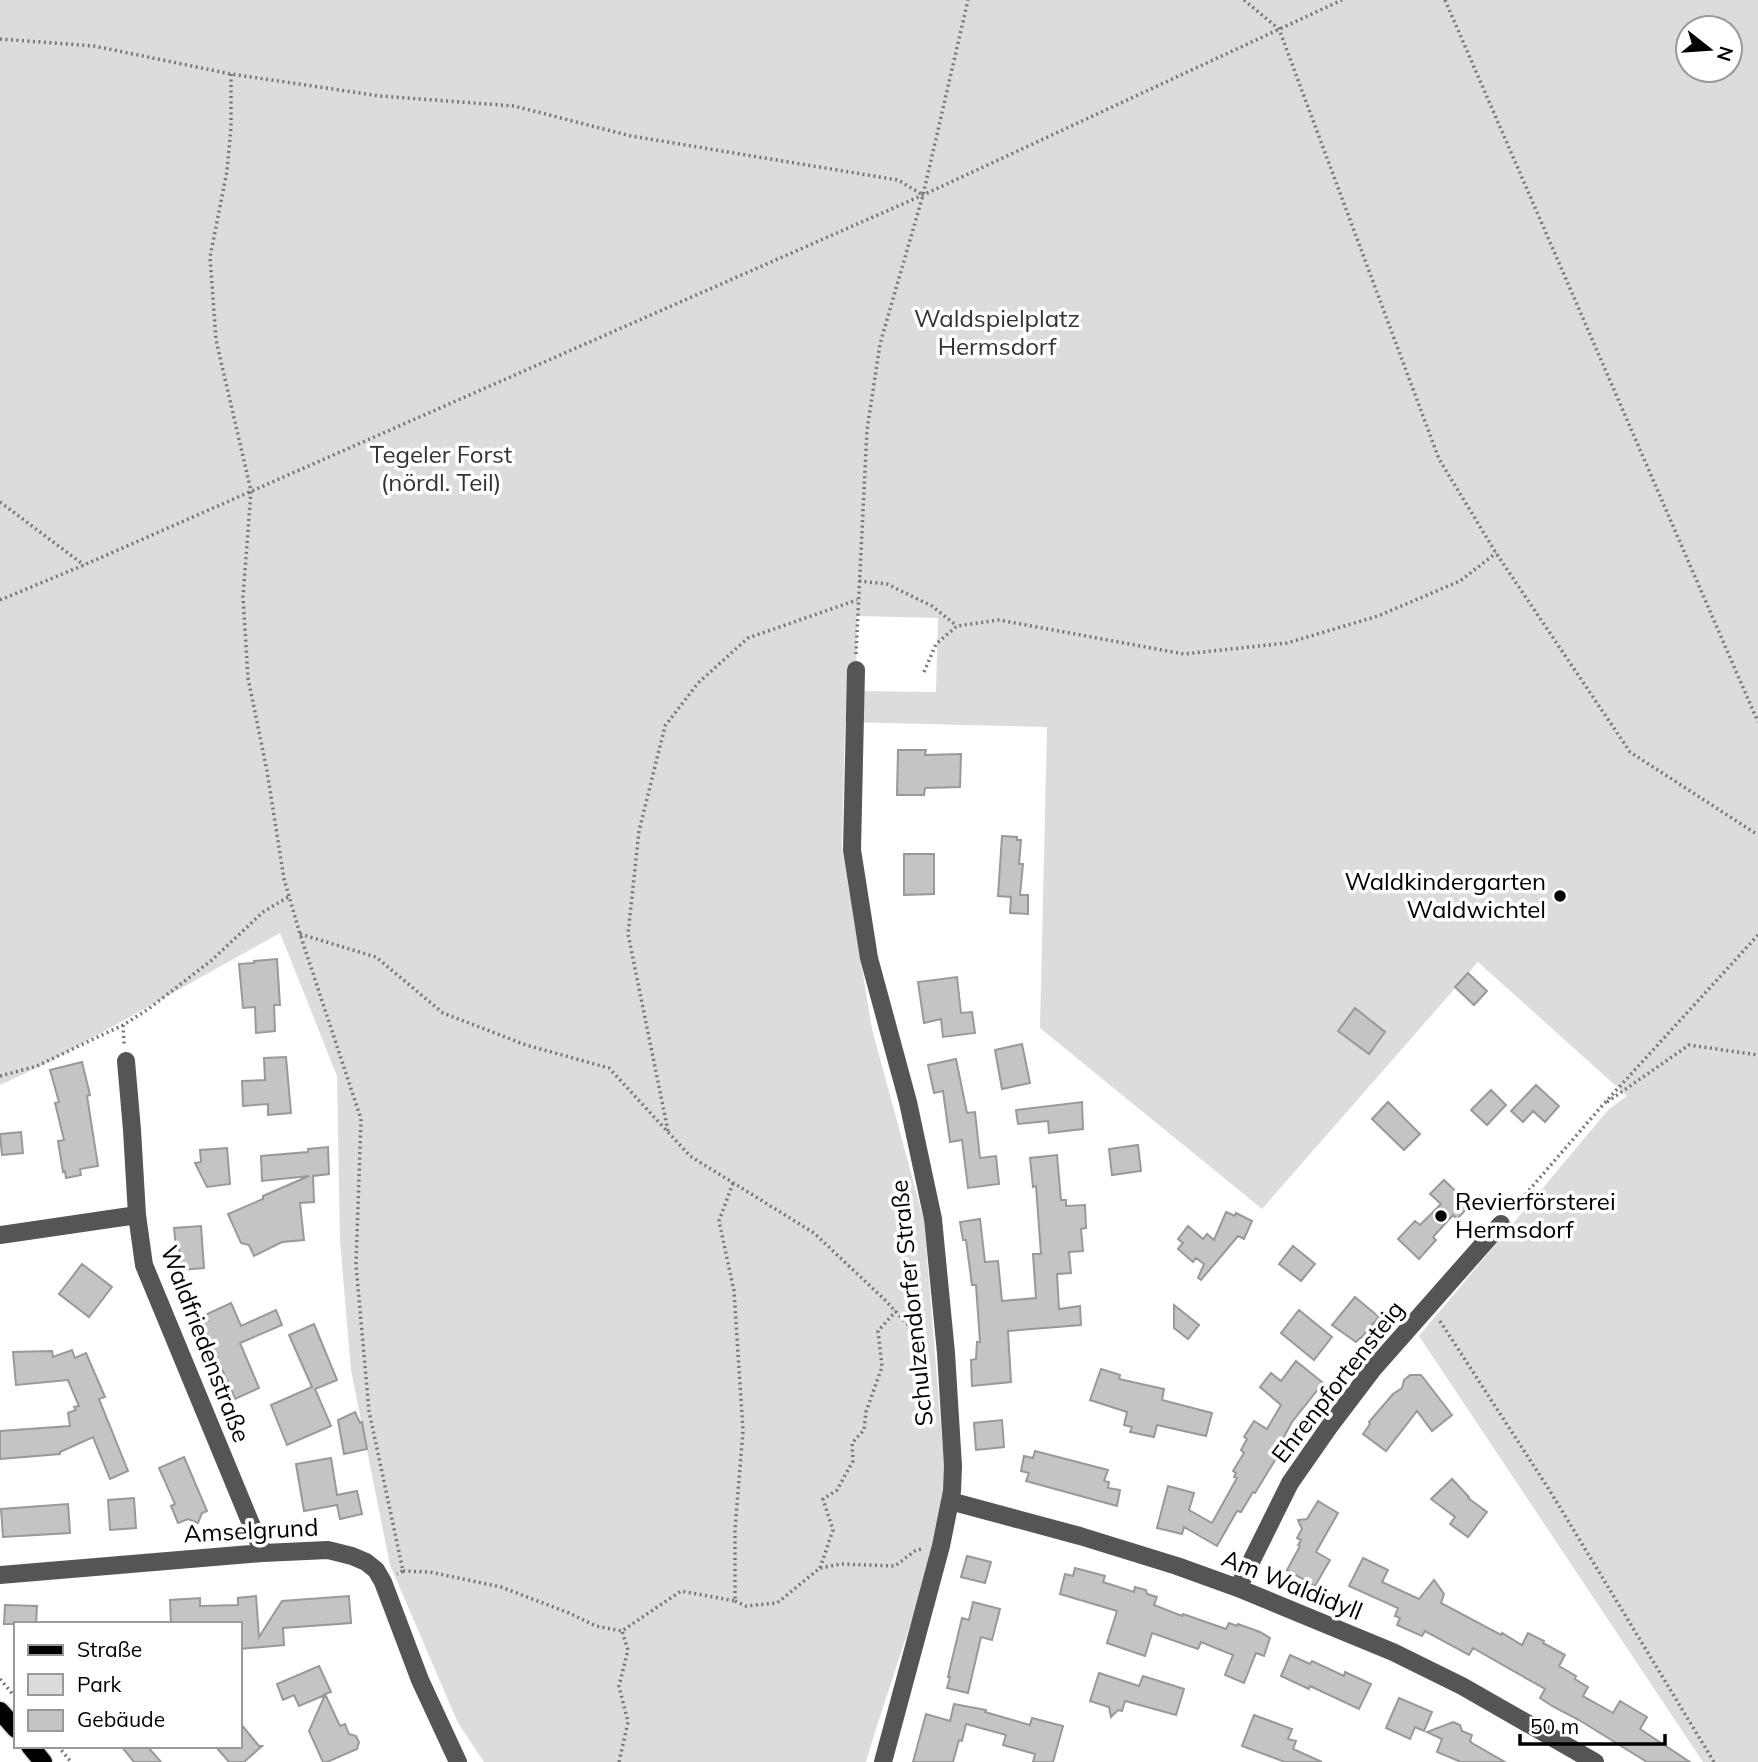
<svg xmlns="http://www.w3.org/2000/svg" width="1758" height="1762" font-family="Mulish,sans-serif">
	<style>
		.green { fill: #dcdcdc; fill-rule: evenodd }
		.building { fill: #c4c4c4; stroke: #999; stroke-width: 2 }
		.lines { fill: none; stroke-linecap: round; stroke-linejoin: round }
		.major-casing { stroke: #dbdbdb; stroke-width: 21 }
		.path { stroke: #777; stroke-width: 3.5; stroke-dasharray: 2 3.5; stroke-linecap: butt }
		.minor { stroke: #555; stroke-width: 18 }
		.major { stroke: #000; stroke-width: 18 }
		.poi-dot { fill: #000; stroke: #fff; stroke-width: 2.5 }
		.labels { text-anchor: middle; stroke-width: 7; stroke-linejoin: round; paint-order: stroke }
		.park-label { font-size: 24px; fill: #333; stroke: #fff }
		.poi-label { font-size: 24px; fill: #000; stroke: #fff; text-anchor: end }
		.street-label { font-size: 24px; fill: #000; stroke: #fff }
	</style>
	<rect width="100%" height="100%" fill="#fff"/>
	<!-- green -->
	<path class="green" d="M 0,0 L 1758,0 L 1758,1762 L 1703,1762 L 1419,1336 L 1608,1110 L 1627,1096 L 1478,962 L 1262,1209 L 1040,1028 L 1047,727 L 845,722 L 842,847 L 872,1029 L 924,1221 L 945,1475 L 933,1555 L 875,1732 L 866,1762 L 484,1762 L 458,1723 L 390,1565 L 351,1370 L 340,1241 L 337,1076 L 280,933 L 49,1062 L 0,1085 ZM 1688,28 L 1730,28 L 1730,70 L 1688,70 ZM 857,616 L 938,618 L 936,692 L 856,691 Z"/>
	<!-- building -->
	<path class="building" d="M 898,750 L 926,750 L 925,755 L 961,754 L 960,787 L 925,788 L 924,795 L 897,795 Z
		M 1002,836 L 1017,837 L 1017,840 L 1021,840 L 1019,864 L 1023,864 L 1020,895 L 1028,895 L 1028,914 L 1010,913 L 1011,897 L 998,896 Z
		M 904,854 L 934,854 L 934,894 L 904,895 Z
		M 277,959 L 280,1005 L 274,1005 L 275,1031 L 256,1033 L 255,1007 L 243,1008 L 239,964 L 254,963 L 254,961 Z
		M 1468,973 L 1487,991 L 1474,1005 L 1455,987 Z
		M 957,977 L 961,1013 L 972,1012 L 975,1033 L 943,1037 L 941,1019 L 924,1023 L 918,982 Z
		M 1355,1008 L 1385,1032 L 1369,1054 L 1338,1031 Z
		M 1022,1044 L 1030,1083 L 1002,1089 L 995,1050 Z
		M 286,1057 L 291,1113 L 268,1115 L 268,1104 L 243,1106 L 242,1081 L 265,1080 L 264,1058 Z
		M 956,1059 L 967,1113 L 975,1112 L 980,1158 L 996,1156 L 999,1184 L 968,1188 L 962,1140 L 950,1142 L 943,1091 L 934,1093 L 928,1065 Z
		M 82,1062 L 90,1095 L 87,1096 L 98,1166 L 80,1169 L 81,1175 L 66,1178 L 65,1171 L 63,1172 L 58,1141 L 64,1140 L 55,1103 L 59,1102 L 50,1070 Z
		M 1536,1085 L 1559,1106 L 1545,1122 L 1533,1111 L 1523,1122 L 1511,1111 Z
		M 1491,1090 L 1506,1105 L 1487,1125 L 1471,1110 Z
		M 1082,1102 L 1083,1129 L 1049,1133 L 1048,1121 L 1018,1124 L 1016,1110 Z
		M 1388,1102 L 1420,1134 L 1404,1150 L 1372,1119 Z
		M 21,1132 L 23,1153 L 2,1155 L 0,1134 Z
		M 1138,1145 L 1141,1171 L 1112,1175 L 1109,1149 Z
		M 328,1147 L 329,1174 L 313,1176 L 314,1202 L 300,1203 L 304,1240 L 282,1242 L 254,1256 L 249,1245 L 241,1243 L 228,1214 L 263,1199 L 263,1196 L 309,1176 L 262,1181 L 261,1156 L 308,1152 L 308,1149 Z
		M 227,1148 L 230,1184 L 207,1187 L 195,1163 L 201,1162 L 200,1150 Z
		M 1057,1155 L 1061,1200 L 1066,1200 L 1066,1206 L 1085,1205 L 1086,1228 L 1081,1229 L 1083,1251 L 1069,1252 L 1071,1273 L 1057,1274 L 1059,1309 L 1080,1306 L 1081,1325 L 1008,1331 L 1011,1382 L 972,1386 L 971,1360 L 976,1359 L 977,1342 L 980,1342 L 976,1285 L 972,1285 L 966,1240 L 963,1240 L 960,1222 L 980,1219 L 985,1262 L 998,1261 L 1002,1301 L 1036,1298 L 1033,1254 L 1041,1254 L 1036,1186 L 1033,1187 L 1030,1158 Z
		M 1444,1180 L 1470,1205 L 1457,1219 L 1453,1215 L 1433,1237 L 1436,1240 L 1419,1259 L 1398,1239 L 1415,1221 L 1420,1225 L 1441,1204 L 1430,1194 Z
		M 1226,1212 L 1235,1216 L 1236,1213 L 1252,1221 L 1244,1239 L 1238,1236 L 1201,1280 L 1198,1278 L 1204,1264 L 1196,1258 L 1193,1262 L 1178,1249 L 1183,1243 L 1178,1239 L 1188,1226 L 1203,1239 L 1207,1234 L 1214,1240 Z
		M 201,1226 L 204,1268 L 181,1270 L 179,1248 L 176,1248 L 174,1228 Z
		M 1293,1246 L 1315,1264 L 1301,1281 L 1279,1264 Z
		M 82,1264 L 112,1287 L 89,1317 L 59,1294 Z
		M 1355,1297 L 1379,1317 L 1361,1338 L 1360,1338 L 1356,1342 L 1332,1325 Z
		M 231,1303 L 241,1326 L 276,1310 L 282,1325 L 240,1343 L 259,1388 L 235,1399 L 202,1323 L 208,1321 L 205,1315 Z
		M 1174,1305 L 1199,1325 L 1188,1339 L 1174,1328 Z
		M 1299,1310 L 1332,1337 L 1314,1360 L 1281,1333 Z
		M 314,1324 L 337,1380 L 315,1389 L 331,1426 L 287,1445 L 271,1405 L 312,1387 L 289,1335 Z
		M 72,1350 L 75,1358 L 86,1353 L 105,1397 L 99,1399 L 128,1471 L 110,1479 L 93,1437 L 60,1452 L 60,1454 L 0,1459 L 0,1431 L 70,1426 L 68,1413 L 76,1410 L 74,1407 L 79,1406 L 68,1380 L 16,1385 L 13,1352 L 52,1351 L 53,1357 Z
		M 1296,1361 L 1323,1383 L 1292,1422 L 1274,1455 L 1277,1457 L 1255,1493 L 1253,1492 L 1241,1512 L 1237,1511 L 1217,1546 L 1184,1527 L 1182,1534 L 1157,1528 L 1168,1486 L 1194,1493 L 1189,1510 L 1212,1523 L 1237,1478 L 1234,1477 L 1236,1473 L 1233,1471 L 1244,1453 L 1241,1450 L 1247,1439 L 1244,1437 L 1254,1421 L 1267,1429 L 1281,1405 L 1260,1387 L 1271,1373 L 1281,1381 Z
		M 1101,1369 L 1120,1375 L 1119,1379 L 1164,1389 L 1162,1400 L 1212,1413 L 1206,1436 L 1157,1425 L 1154,1437 L 1130,1432 L 1132,1427 L 1124,1425 L 1127,1412 L 1090,1400 Z
		M 1410,1375 L 1421,1375 L 1452,1415 L 1432,1431 L 1417,1411 L 1386,1451 L 1363,1434 L 1370,1424 L 1369,1422 L 1393,1394 L 1402,1388 L 1404,1380 Z
		M 355,1412 L 360,1423 L 362,1422 L 367,1449 L 344,1454 L 338,1420 Z
		M 1002,1420 L 1004,1447 L 976,1450 L 974,1423 Z
		M 1035,1451 L 1108,1470 L 1104,1481 L 1109,1482 L 1108,1488 L 1120,1490 L 1117,1506 L 1026,1481 L 1029,1473 L 1021,1471 L 1024,1456 L 1033,1458 Z
		M 184,1457 L 207,1511 L 202,1513 L 198,1523 L 188,1519 L 178,1523 L 171,1506 L 175,1504 L 159,1468 Z
		M 331,1458 L 337,1495 L 357,1491 L 362,1514 L 340,1519 L 337,1505 L 304,1511 L 296,1464 Z
		M 1452,1479 L 1469,1497 L 1468,1498 L 1487,1512 L 1468,1537 L 1450,1524 L 1455,1517 L 1431,1499 Z
		M 134,1498 L 136,1528 L 110,1530 L 108,1500 Z
		M 1318,1501 L 1338,1513 L 1316,1552 L 1330,1560 L 1315,1586 L 1287,1570 L 1300,1546 L 1298,1545 L 1301,1540 L 1297,1538 L 1302,1529 L 1298,1520 L 1307,1519 Z
		M 68,1504 L 70,1533 L 3,1537 L 1,1509 Z
		M 967,1556 L 991,1562 L 985,1583 L 961,1577 Z
		M 1363,1558 L 1388,1570 L 1382,1582 L 1419,1599 L 1434,1580 L 1444,1594 L 1441,1603 L 1501,1635 L 1502,1633 L 1522,1645 L 1528,1633 L 1544,1641 L 1543,1643 L 1565,1655 L 1559,1666 L 1576,1676 L 1575,1679 L 1588,1687 L 1583,1696 L 1613,1713 L 1620,1701 L 1647,1717 L 1640,1729 L 1690,1762 L 1647,1762 L 1579,1720 L 1552,1706 L 1540,1698 L 1545,1689 L 1473,1648 L 1469,1655 L 1425,1631 L 1422,1636 L 1397,1625 L 1400,1618 L 1395,1616 L 1398,1608 L 1349,1586 Z
		M 1075,1568 L 1105,1576 L 1103,1582 L 1134,1592 L 1135,1587 L 1146,1590 L 1147,1594 L 1157,1597 L 1154,1605 L 1182,1616 L 1183,1614 L 1226,1629 L 1229,1623 L 1237,1626 L 1238,1624 L 1260,1632 L 1270,1638 L 1264,1656 L 1256,1653 L 1244,1683 L 1225,1675 L 1233,1655 L 1201,1642 L 1198,1649 L 1152,1633 L 1145,1656 L 1107,1643 L 1117,1611 L 1060,1594 L 1065,1574 L 1073,1576 Z
		M 256,1596 L 259,1637 L 282,1601 L 349,1596 L 351,1623 L 283,1628 L 284,1645 L 240,1649 L 240,1624 L 171,1624 L 170,1600 L 200,1598 L 200,1606 L 238,1605 L 238,1598 Z
		M 973,1602 L 1000,1609 L 992,1640 L 981,1637 L 968,1693 L 947,1688 L 950,1677 L 948,1677 L 950,1668 L 962,1618 L 969,1620 Z
		M 5,1605 L 37,1606 L 36,1624 L 4,1624 Z
		M 1290,1655 L 1310,1664 L 1312,1661 L 1344,1676 L 1345,1672 L 1371,1684 L 1359,1709 L 1310,1686 L 1309,1689 L 1281,1676 Z
		M 319,1666 L 331,1692 L 325,1694 L 340,1726 L 345,1724 L 349,1734 L 356,1736 L 359,1742 L 357,1749 L 327,1762 L 323,1762 L 309,1731 L 325,1695 L 299,1706 L 294,1695 L 283,1700 L 277,1684 Z
		M 1099,1673 L 1139,1686 L 1143,1676 L 1184,1689 L 1176,1715 L 1125,1701 L 1122,1711 L 1118,1710 L 1111,1717 L 1109,1707 L 1090,1701 Z
		M 1399,1698 L 1432,1712 L 1424,1731 L 1415,1727 L 1410,1739 L 1386,1728 Z
		M 954,1704 L 986,1710 L 985,1712 L 1030,1725 L 1032,1718 L 1063,1726 L 1053,1762 L 1033,1762 L 1035,1754 L 1003,1745 L 1006,1735 L 966,1724 L 962,1741 L 959,1740 L 953,1762 L 913,1762 L 926,1714 L 950,1721 Z
		M 1254,1715 L 1292,1729 L 1288,1739 L 1296,1741 L 1293,1749 L 1322,1762 L 1285,1762 L 1242,1746 Z
		M 1453,1722 L 1460,1725 L 1462,1731 L 1472,1735 L 1470,1741 L 1472,1743 L 1505,1762 L 1461,1762 L 1437,1752 L 1442,1739 L 1427,1732 Z
		M 240,1723 L 259,1746 L 262,1746 L 244,1762 L 229,1762 L 215,1746 L 240,1746 Z
		M 121,1746 L 147,1746 L 161,1762 L 134,1762 Z"/>
	<g class="lines">
		<!-- major casing -->
		<g class="major-casing">
			<path id="major" d="M 0,1711 L 16,1729
				M 30,1746 L 43,1762"/>
		</g>
		<!-- path -->
		<path class="path" d="M 1244,0 L 1279,29 L 1439,459 L 1496,553 L 1630,752 L 1758,835
			M 1445,0 L 1758,722
			M 0,39 L 94,46 L 231,74 L 380,96 L 514,106 L 631,136 L 898,180 L 923,195
			M 231,74 L 231,127 L 227,171 L 210,257 L 216,340 L 251,491 L 243,597 L 248,678 L 267,771 L 284,879 L 300,934 L 361,1119 L 356,1265 L 369,1411 L 403,1571 L 397,1574
			M 0,502 L 84,565
			M 859,581 L 887,584 L 932,606 L 957,626
			M 0,600 L 84,565 L 923,195 L 1342,0
			M 856,654 L 867,430 L 880,344 L 923,195 L 968,0
			M 924,672 L 936,644 L 957,626 L 999,620 L 1184,654 L 1287,643 L 1378,616 L 1460,581 L 1496,553
			M 300,934 L 376,957 L 443,1013 L 526,1045 L 609,1068 L 690,1156 L 814,1233 L 885,1300 L 926,1344
			M 123,1025 L 124,1044
			M 0,1076 L 37,1066 L 123,1025 L 147,1010 L 212,960 L 263,912 L 290,896
			M 1607,1102 L 1689,1045 L 1758,1055
			M 668,1131 L 628,934 L 639,831 L 665,726 L 698,683 L 748,638 L 857,600
			M 1511,1211 L 1601,1107 L 1758,935
			M 1440,1321 L 1550,1491 L 1714,1762
			M 820,1568 L 833,1530 L 823,1499 L 837,1490 L 853,1461 L 852,1443 L 864,1430 L 866,1412 L 882,1367 L 878,1331 L 896,1311
			M 403,1571 L 430,1572 L 501,1587 L 569,1613 L 596,1626 L 622,1631 L 681,1591 L 735,1601 L 735,1529 L 743,1431 L 734,1291 L 719,1221 L 733,1183
			M 735,1601 L 746,1606 L 777,1603 L 820,1568 L 841,1564 L 895,1566 L 916,1550 L 923,1549
			M 0,1679 L 16,1698
			M 58,1746 L 71,1762
			M 619,1762 L 628,1722 L 619,1686 L 628,1650 L 622,1631"/>
		<!-- minor -->
		<path class="minor" d="M 856,670 L 852,850 L 869,958 L 908,1102 L 933,1219 L 946,1353 L 953,1466 L 952,1491 L 941,1546 L 883,1762
			M 126,1061 L 132,1130 L 137,1215 L 144,1265 L 263,1553
			M 0,1235 L 137,1215
			M 950,1501 L 1080,1536 L 1177,1566 L 1238,1588 L 1393,1652 L 1462,1686 L 1595,1762
			M 0,1575 L 263,1553 L 328,1550 L 352,1556 L 366,1562 L 376,1570 L 383,1582 L 420,1680 L 458,1762
			M 1238,1588 L 1290,1483 L 1329,1427 L 1373,1369 L 1501,1224"/>
		<!-- major -->
		<use href="#major" class="major"/>
	</g>
	<!-- markers -->
	<g class="poi-dot">
		<circle cx="1560" cy="896" r="7"/>
		<circle cx="1441" cy="1216" r="7"/>
	</g>
	<g class="labels">
		<!-- park labels -->
		<g class="park-label">
			<text x="997" y="327">Waldspielplatz<tspan x="997" dy="28">Hermsdorf</tspan></text>
			<text x="441" y="463">Tegeler Forst<tspan x="441" dy="28">(nördl. Teil)</tspan></text>
		</g>
		<!-- poi labels -->
		<g class="poi-label">
			<text x="1546" y="890">Waldkindergarten<tspan x="1546" dy="28">Waldwichtel</tspan></text>
			<text x="1455" y="1210" text-anchor="start">Revierförsterei<tspan x="1455" dy="28">Hermsdorf</tspan></text>
		</g>
		<!-- street labels -->
		<g class="street-label">
			<text transform="translate(912 1303) rotate(-96)" y="8">Schulzendorfer Straße</text>
			<text transform="translate(205 1344) rotate(69)" y="8">Waldfriedenstraße</text>
			<text transform="translate(1338 1382) rotate(-52)" y="8">Ehrenpfortensteig</text>
			<text transform="translate(251 1531) rotate(-3)" y="8">Amselgrund</text>
			<text transform="translate(1292 1585) rotate(22)" y="8">Am Waldidyll</text>
		</g>
	</g>
	<!-- legend -->
	<rect x="14" y="1622" width="228" height="126" fill="#ffffff" stroke="#999999" stroke-width="2"/>
	<rect x="28" y="1645" width="35" height="10" fill="#000000" stroke="#999999" stroke-width="2"/>
	<text x="77" y="1657" font-size="21" fill="#000000">Straße</text>
	<rect x="28" y="1674" width="35" height="21" fill="#dcdcdc" stroke="#999999" stroke-width="2"/>
	<text x="77" y="1692" font-size="21" fill="#000000">Park</text>
	<rect x="28" y="1710" width="35" height="21" fill="#c4c4c4" stroke="#999999" stroke-width="2"/>
	<text x="77" y="1727" font-size="21" fill="#000000">Gebäude</text>
	<!-- north arrow -->
	<g transform="translate(1709 49) rotate(107)"><circle r="33" fill="#ffffff" stroke="#999999" stroke-width="2"/>
	<path d="M0-5L12 26L0 18L-12 26Z" fill="#000000"/>
	<text y="-10" font-size="19" font-weight="bold" text-anchor="middle" fill="#000000">N</text>
	</g>
	<!-- scale -->
	<path d="M1520 1734v10h145v-10" fill="none" stroke="#000000" stroke-width="3.5"/>
	<text x="1530" y="1734" font-size="21" fill="#000000" stroke="#ffffff" stroke-width="5" paint-order="stroke">50 m</text>
</svg>
